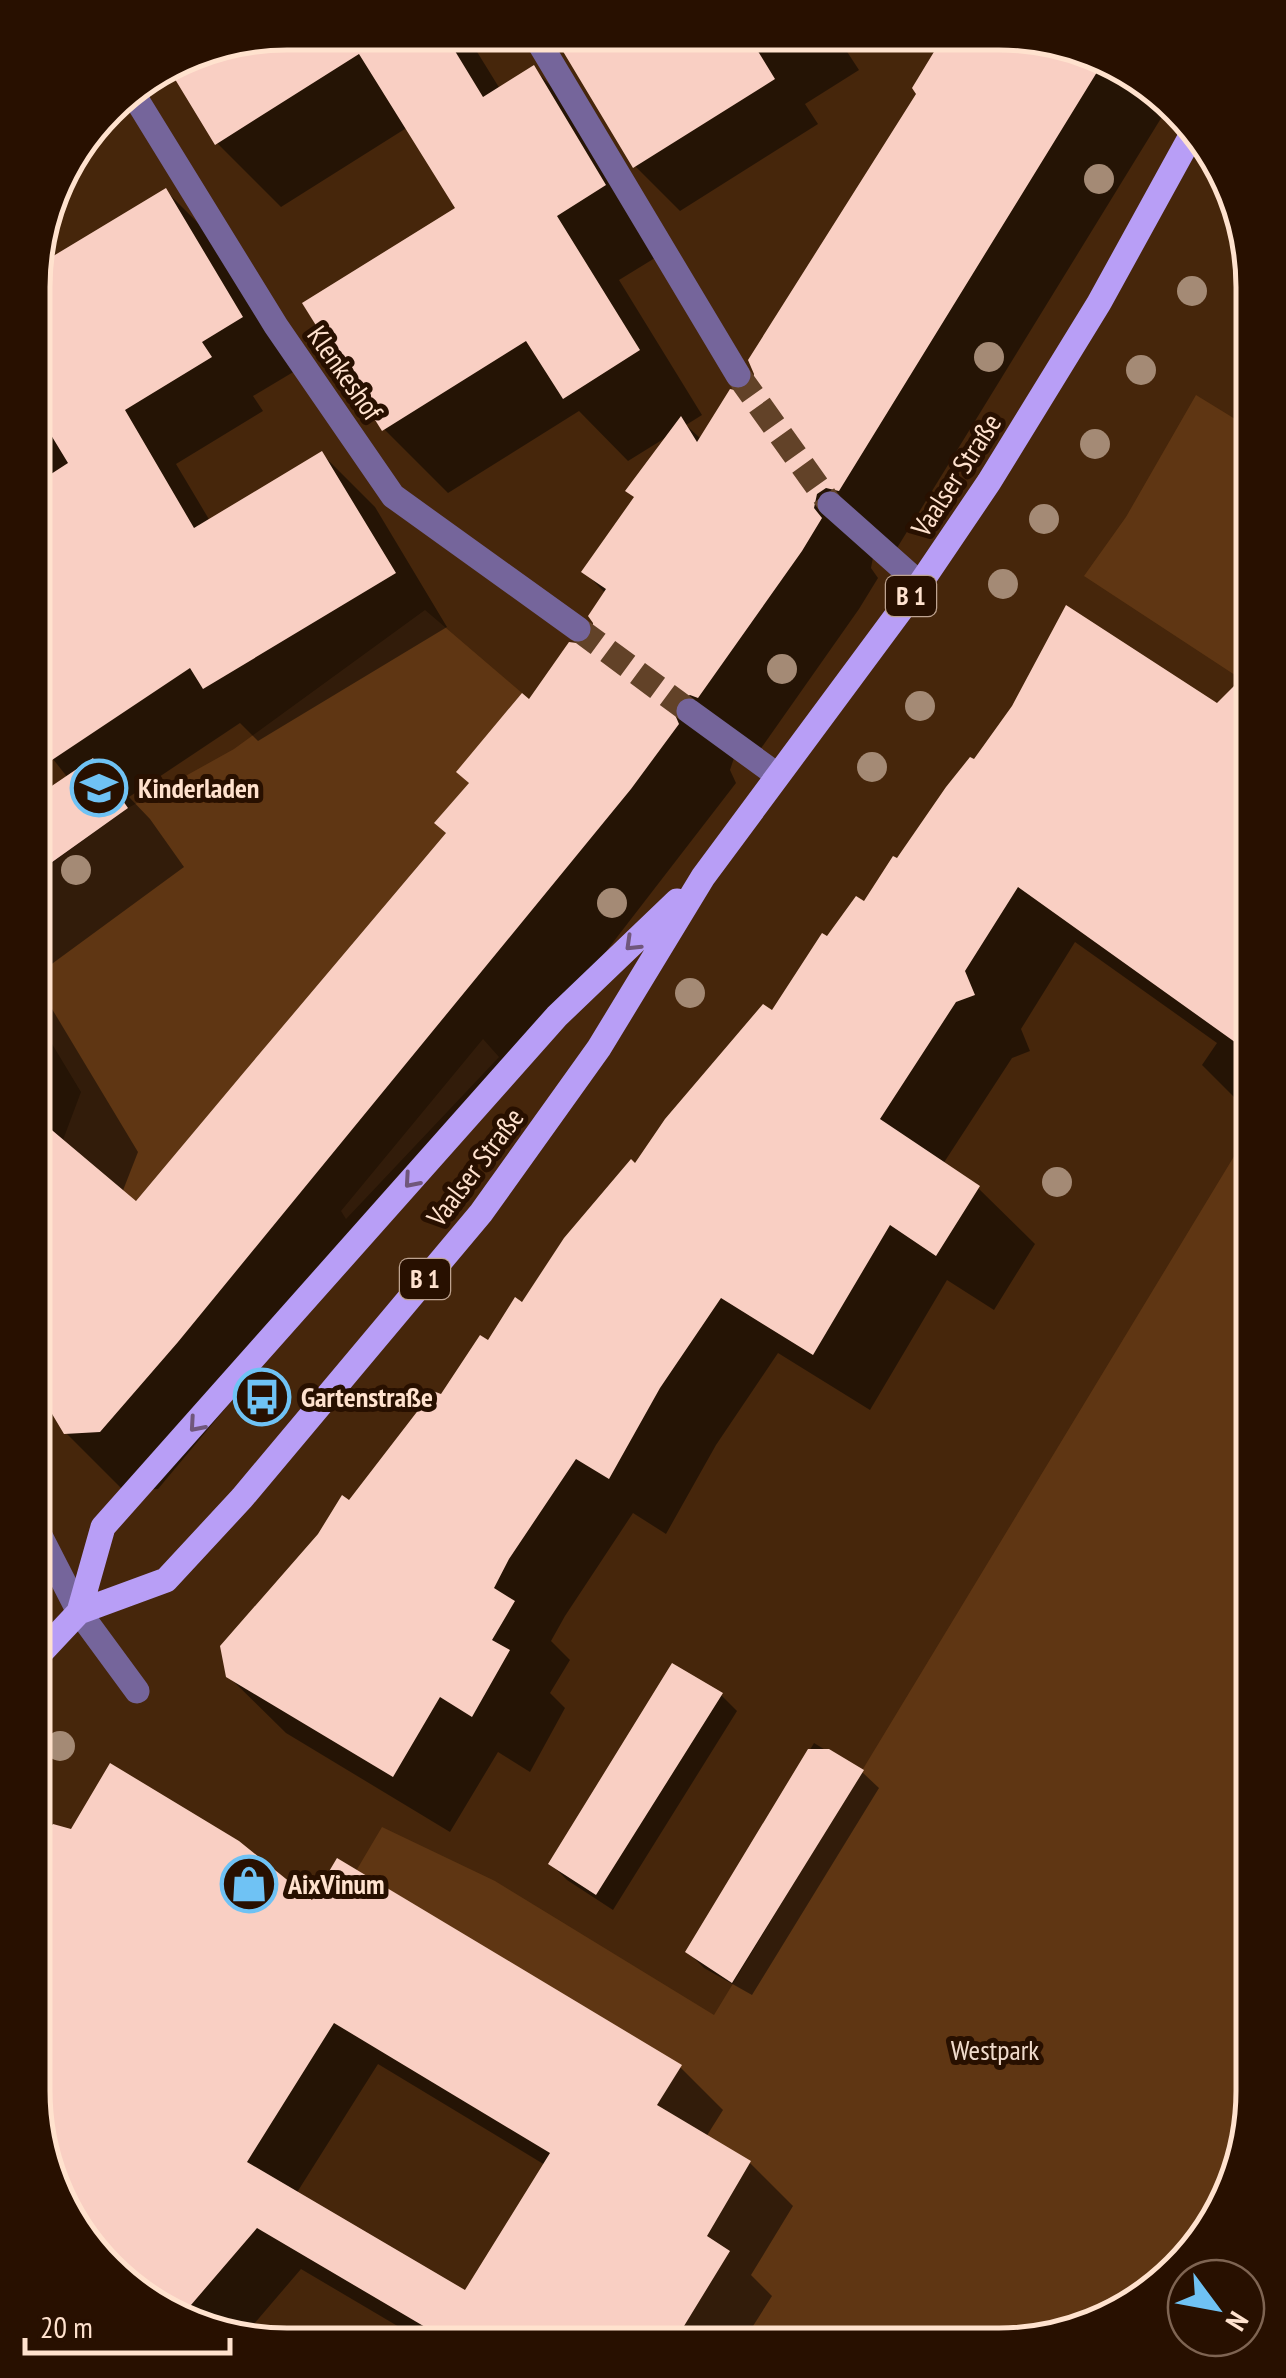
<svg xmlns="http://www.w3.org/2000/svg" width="1286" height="2378" font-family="'PT Sans Narrow',sans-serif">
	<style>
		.green { fill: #5f3613 }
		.shadow { fill: #0007; fill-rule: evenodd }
		.building { fill: #f9cfc3; fill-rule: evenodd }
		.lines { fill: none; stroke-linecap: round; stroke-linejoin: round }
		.minor-tunnel { stroke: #624228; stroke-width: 25; stroke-dasharray: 25 12; stroke-linecap: butt }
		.minor { stroke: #75659b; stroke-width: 25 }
		.major { stroke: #b89ef6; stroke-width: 25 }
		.tree { fill: #a48a75 }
		.oneway { stroke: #70577b }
		.labels { text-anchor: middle; stroke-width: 10; stroke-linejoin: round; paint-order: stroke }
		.shield { fill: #281000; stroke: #bea390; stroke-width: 2.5 }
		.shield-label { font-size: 25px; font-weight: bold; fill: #ffe2ce }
		.street-label { font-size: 28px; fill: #ffe2ce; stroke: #281000 }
		.poi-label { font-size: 28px; font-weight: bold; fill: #ffe2ce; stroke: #281000; text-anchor: start }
		.park-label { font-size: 28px; fill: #f0dbcc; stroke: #281000 }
		.rim { fill: none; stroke: #ffe2ce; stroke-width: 5 }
	</style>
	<rect width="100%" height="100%" fill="#46260b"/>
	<!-- green -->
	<path class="green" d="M 1196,395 L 1253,430 L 1253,681 L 1245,675 L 1241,679 L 1084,576 L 1126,517 Z
		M 425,610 L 522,693 L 457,772 L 469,783 L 434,823 L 446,833 L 136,1201 L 63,1140 L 81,1092 L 34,1014 L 34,876 L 128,808 L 234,749 Z
		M 483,1039 L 499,1057 L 346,1219 L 341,1211 Z
		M 1253,1125 L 1253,2108 L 1201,2245 L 1081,2332 L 999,2345 L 620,2344 L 694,2239 L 343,1893 L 382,1827 L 495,1881 L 714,2015 Z"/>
	<!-- shadow -->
	<path class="shadow" d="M 287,32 L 466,34 L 500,89 L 533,68 L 597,132 L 668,250 L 619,280 L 702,415 L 686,425 L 702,440 L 740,394 L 754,385 L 920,93 L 920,80 L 946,37 L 1048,37 L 1166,95 L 1171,102 L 897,548 L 874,552 L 871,568 L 878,578 L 859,609 L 757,754 L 734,758 L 730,770 L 736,783 L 594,967 L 158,1489 L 124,1491 L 66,1433 L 33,1378 L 34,979 L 138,1152 L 122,1193 L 136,1204 L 448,834 L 471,784 L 529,702 L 578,648 L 592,641 L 606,594 L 585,572 L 636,498 L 670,435 L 628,461 L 579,411 L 448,493 L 384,429 L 458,209 L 408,127 L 281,207 L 217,143 L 169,65 L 190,52 Z
		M 588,34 L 856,36 L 842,44 L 859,70 L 805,104 L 818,124 L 680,211 L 635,166 Z
		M 93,129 L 100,140 L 74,155 Z
		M 166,191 L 219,244 L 295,371 L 253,396 L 263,411 L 176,464 L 210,521 L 322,454 L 375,507 L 447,627 L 258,741 L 240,723 L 129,797 L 150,819 L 184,867 L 34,977 L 34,802 L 68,778 L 34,735 L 35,255 L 40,238 L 52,259 Z
		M 1245,678 L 1253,684 L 1253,1116 L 1202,1065 L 1217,1043 L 1075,942 L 1021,1029 L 1030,1051 L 1012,1058 L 943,1164 L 978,1188 L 1035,1244 L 994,1310 L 947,1280 L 870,1410 L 778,1353 L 716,1445 L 666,1534 L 633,1513 L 565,1616 L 551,1641 L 570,1660 L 550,1693 L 565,1708 L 530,1772 L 498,1752 L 450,1832 L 286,1733 L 228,1676 L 349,1504 L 523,1305 L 636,1166 L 773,1014 L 828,939 L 864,904 L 898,862 L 1217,707 Z
		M 721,1695 L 737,1711 L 613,1910 L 567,1880 L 551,1864 Z
		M 814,1743 L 862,1772 L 879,1788 L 752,1995 L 704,1968 L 688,1952 Z
		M 54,1826 L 313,1904 L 680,2067 L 723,2110 L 706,2137 L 750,2163 L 793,2206 L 751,2275 L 772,2296 L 741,2345 L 428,2344 L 301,2269 L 242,2338 L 145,2294 L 103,2257 L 46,2173 L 32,2091 L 33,1848 ZM 378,2064 L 545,2165 L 465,2293 L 296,2194 Z"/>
	<!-- building -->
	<path class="building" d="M 287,32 L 444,33 L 483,97 L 534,65 L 606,185 L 557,216 L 640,350 L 563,399 L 526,341 L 382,431 L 302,303 L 455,208 L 359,54 L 215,145 L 167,66 L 190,52 Z
		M 583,34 L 748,35 L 775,79 L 633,168 L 561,48 Z
		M 943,37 L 1048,37 L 1102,64 L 839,491 L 826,488 L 817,494 L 814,508 L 822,518 L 802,551 L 698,698 L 690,695 L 677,701 L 673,710 L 679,724 L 631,789 L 178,1342 L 100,1432 L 64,1434 L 33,1382 L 34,1115 L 136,1201 L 245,1071 L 446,833 L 434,823 L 469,783 L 456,772 L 522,693 L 529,699 L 569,642 L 584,644 L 592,638 L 593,623 L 588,616 L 606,589 L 581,572 L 634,497 L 625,491 L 681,416 L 697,442 L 730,389 L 739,391 L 752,384 L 754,374 L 748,360 L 916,94 L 912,88 Z
		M 166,188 L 243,317 L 202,342 L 212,357 L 125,410 L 194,528 L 322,451 L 396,573 L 203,689 L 190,668 L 34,772 L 34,485 L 68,463 L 34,407 L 35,267 Z
		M 1066,605 L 1217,703 L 1253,667 L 1253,1055 L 1018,887 L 965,971 L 975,995 L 956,1002 L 880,1119 L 980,1186 L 936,1256 L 890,1225 L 813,1355 L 721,1298 L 660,1388 L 609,1479 L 576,1459 L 509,1559 L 494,1588 L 515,1601 L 492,1640 L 510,1650 L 472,1717 L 440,1697 L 393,1777 L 226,1677 L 220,1646 L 318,1534 L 342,1495 L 349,1500 L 433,1391 L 441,1394 L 480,1335 L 488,1340 L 515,1297 L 522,1302 L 564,1238 L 631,1159 L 635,1163 L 665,1119 L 763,1004 L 772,1010 L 822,933 L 827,936 L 856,896 L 864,901 L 893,856 L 897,858 L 946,787 L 970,757 L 974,759 L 1012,706 Z
		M 93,758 L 128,808 L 34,875 L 34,798 Z
		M 672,1663 L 723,1693 L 596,1895 L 548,1864 Z
		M 808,1749 L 829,1749 L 864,1770 L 732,1983 L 685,1952 Z
		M 110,1763 L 239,1841 L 312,1900 L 337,1858 L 682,2065 L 657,2105 L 751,2161 L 707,2236 L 730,2251 L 673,2344 L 431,2344 L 437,2334 L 257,2228 L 185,2312 L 150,2297 L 100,2253 L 46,2173 L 32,2091 L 33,1845 L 53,1824 L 71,1829 ZM 334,2023 L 550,2153 L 465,2290 L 247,2162 Z"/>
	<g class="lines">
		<!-- minor-tunnel -->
		<path class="minor-tunnel" d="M 738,375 L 830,504
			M 578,629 L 689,711"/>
		<!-- minor -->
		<path class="minor" d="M 534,34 L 738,375
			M 130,89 L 276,326 L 393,496 L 578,629
			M 830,504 L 920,584
			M 689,711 L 777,775
			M 33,1522 L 79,1612 L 137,1691"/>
		<!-- major -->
		<path class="major" d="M 79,1612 L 166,1580 L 242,1498 L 481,1213 L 599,1048 L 703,877 L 920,584 L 989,482 L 1099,303 L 1192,134
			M 33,1661 L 79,1612 L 103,1527 L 557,1016 L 677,901"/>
	</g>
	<!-- trees -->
	<g class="tree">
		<circle cx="1099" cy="179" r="15"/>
		<circle cx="1192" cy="291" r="15"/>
		<circle cx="989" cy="357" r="15"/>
		<circle cx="1141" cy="370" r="15"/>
		<circle cx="1095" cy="444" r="15"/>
		<circle cx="1044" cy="519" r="15"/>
		<circle cx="1003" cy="584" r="15"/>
		<circle cx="782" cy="669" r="15"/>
		<circle cx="920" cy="706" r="15"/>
		<circle cx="872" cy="767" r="15"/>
		<circle cx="76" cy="870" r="15"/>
		<circle cx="612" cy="903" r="15"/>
		<circle cx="690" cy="993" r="15"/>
		<circle cx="1057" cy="1182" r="15"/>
		<circle cx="60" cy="1746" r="15"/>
	</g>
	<!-- one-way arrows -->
	<defs><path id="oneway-chevron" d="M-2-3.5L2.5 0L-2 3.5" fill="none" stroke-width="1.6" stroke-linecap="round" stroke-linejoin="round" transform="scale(2.5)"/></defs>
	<g class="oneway">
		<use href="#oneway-chevron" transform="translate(632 944) rotate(136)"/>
		<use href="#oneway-chevron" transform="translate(411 1181) rotate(131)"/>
		<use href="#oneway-chevron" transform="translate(196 1425) rotate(131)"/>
	</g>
	<!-- icons -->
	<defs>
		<g id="school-ring" transform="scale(2.875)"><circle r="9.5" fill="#281000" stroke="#6fc2f4" stroke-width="1.5"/><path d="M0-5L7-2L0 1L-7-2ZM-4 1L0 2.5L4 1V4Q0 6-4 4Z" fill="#6fc2f4"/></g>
		<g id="bus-ring" transform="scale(2.875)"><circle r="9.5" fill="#281000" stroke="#6fc2f4" stroke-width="1.5"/><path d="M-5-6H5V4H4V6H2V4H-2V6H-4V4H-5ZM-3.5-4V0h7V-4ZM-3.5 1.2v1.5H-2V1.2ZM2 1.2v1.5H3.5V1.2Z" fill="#6fc2f4"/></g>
		<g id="shop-ring" transform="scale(2.875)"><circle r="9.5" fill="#281000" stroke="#6fc2f4" stroke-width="1.5"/><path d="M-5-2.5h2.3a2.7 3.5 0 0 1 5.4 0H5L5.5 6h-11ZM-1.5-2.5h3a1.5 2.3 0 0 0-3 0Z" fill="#6fc2f4"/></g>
	</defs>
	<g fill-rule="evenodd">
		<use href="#school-ring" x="99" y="788"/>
		<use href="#bus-ring" x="262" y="1397"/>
		<use href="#shop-ring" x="249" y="1884"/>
	</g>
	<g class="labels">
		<!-- shield labels -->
		<g class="shield">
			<rect x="886" y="576" width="50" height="40" rx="8"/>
			<rect x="400" y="1259" width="50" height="40" rx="8"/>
		</g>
		<g class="shield-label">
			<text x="911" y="605">B 1</text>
			<text x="425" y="1288">B 1</text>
		</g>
		<!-- street labels -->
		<g class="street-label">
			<text transform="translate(345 373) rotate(55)" y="10">Klenkeshof</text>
			<text transform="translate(956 475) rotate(-57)" y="10">Vaalser Straße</text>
			<text transform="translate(475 1167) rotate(-53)" y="10">Vaalser Straße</text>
		</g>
		<!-- poi labels -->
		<g class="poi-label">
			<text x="138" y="798">Kinderladen</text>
			<text x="301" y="1407">Gartenstraße</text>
			<text x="288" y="1894">AixVinum</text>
		</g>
		<!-- park labels -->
		<g class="park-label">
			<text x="995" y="2060">Westpark</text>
		</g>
	</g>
	<!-- crop -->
	<path d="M0 0H1286V2378H0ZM287 50H999A237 237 0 0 1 1236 287V2091A237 237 0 0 1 999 2328H287A237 237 0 0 1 50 2091V287A237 237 0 0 1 287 50Z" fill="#281000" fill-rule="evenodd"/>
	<path class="rim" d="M287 50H999A237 237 0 0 1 1236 287V2091A237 237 0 0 1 999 2328H287A237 237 0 0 1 50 2091V287A237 237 0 0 1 287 50Z"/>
	<!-- north arrow -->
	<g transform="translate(1216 2308) rotate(122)"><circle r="48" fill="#281000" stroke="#7e6452" stroke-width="2.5"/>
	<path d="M0-8L18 38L0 25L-18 38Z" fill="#6fc2f4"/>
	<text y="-15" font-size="28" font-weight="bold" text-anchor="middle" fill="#ffe2ce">N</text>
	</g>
	<!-- scale -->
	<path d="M25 2338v15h205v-15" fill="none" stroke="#ffe2ce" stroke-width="5"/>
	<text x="40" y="2338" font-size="30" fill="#ffe2ce" stroke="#281000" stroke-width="8" paint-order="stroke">20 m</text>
</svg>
